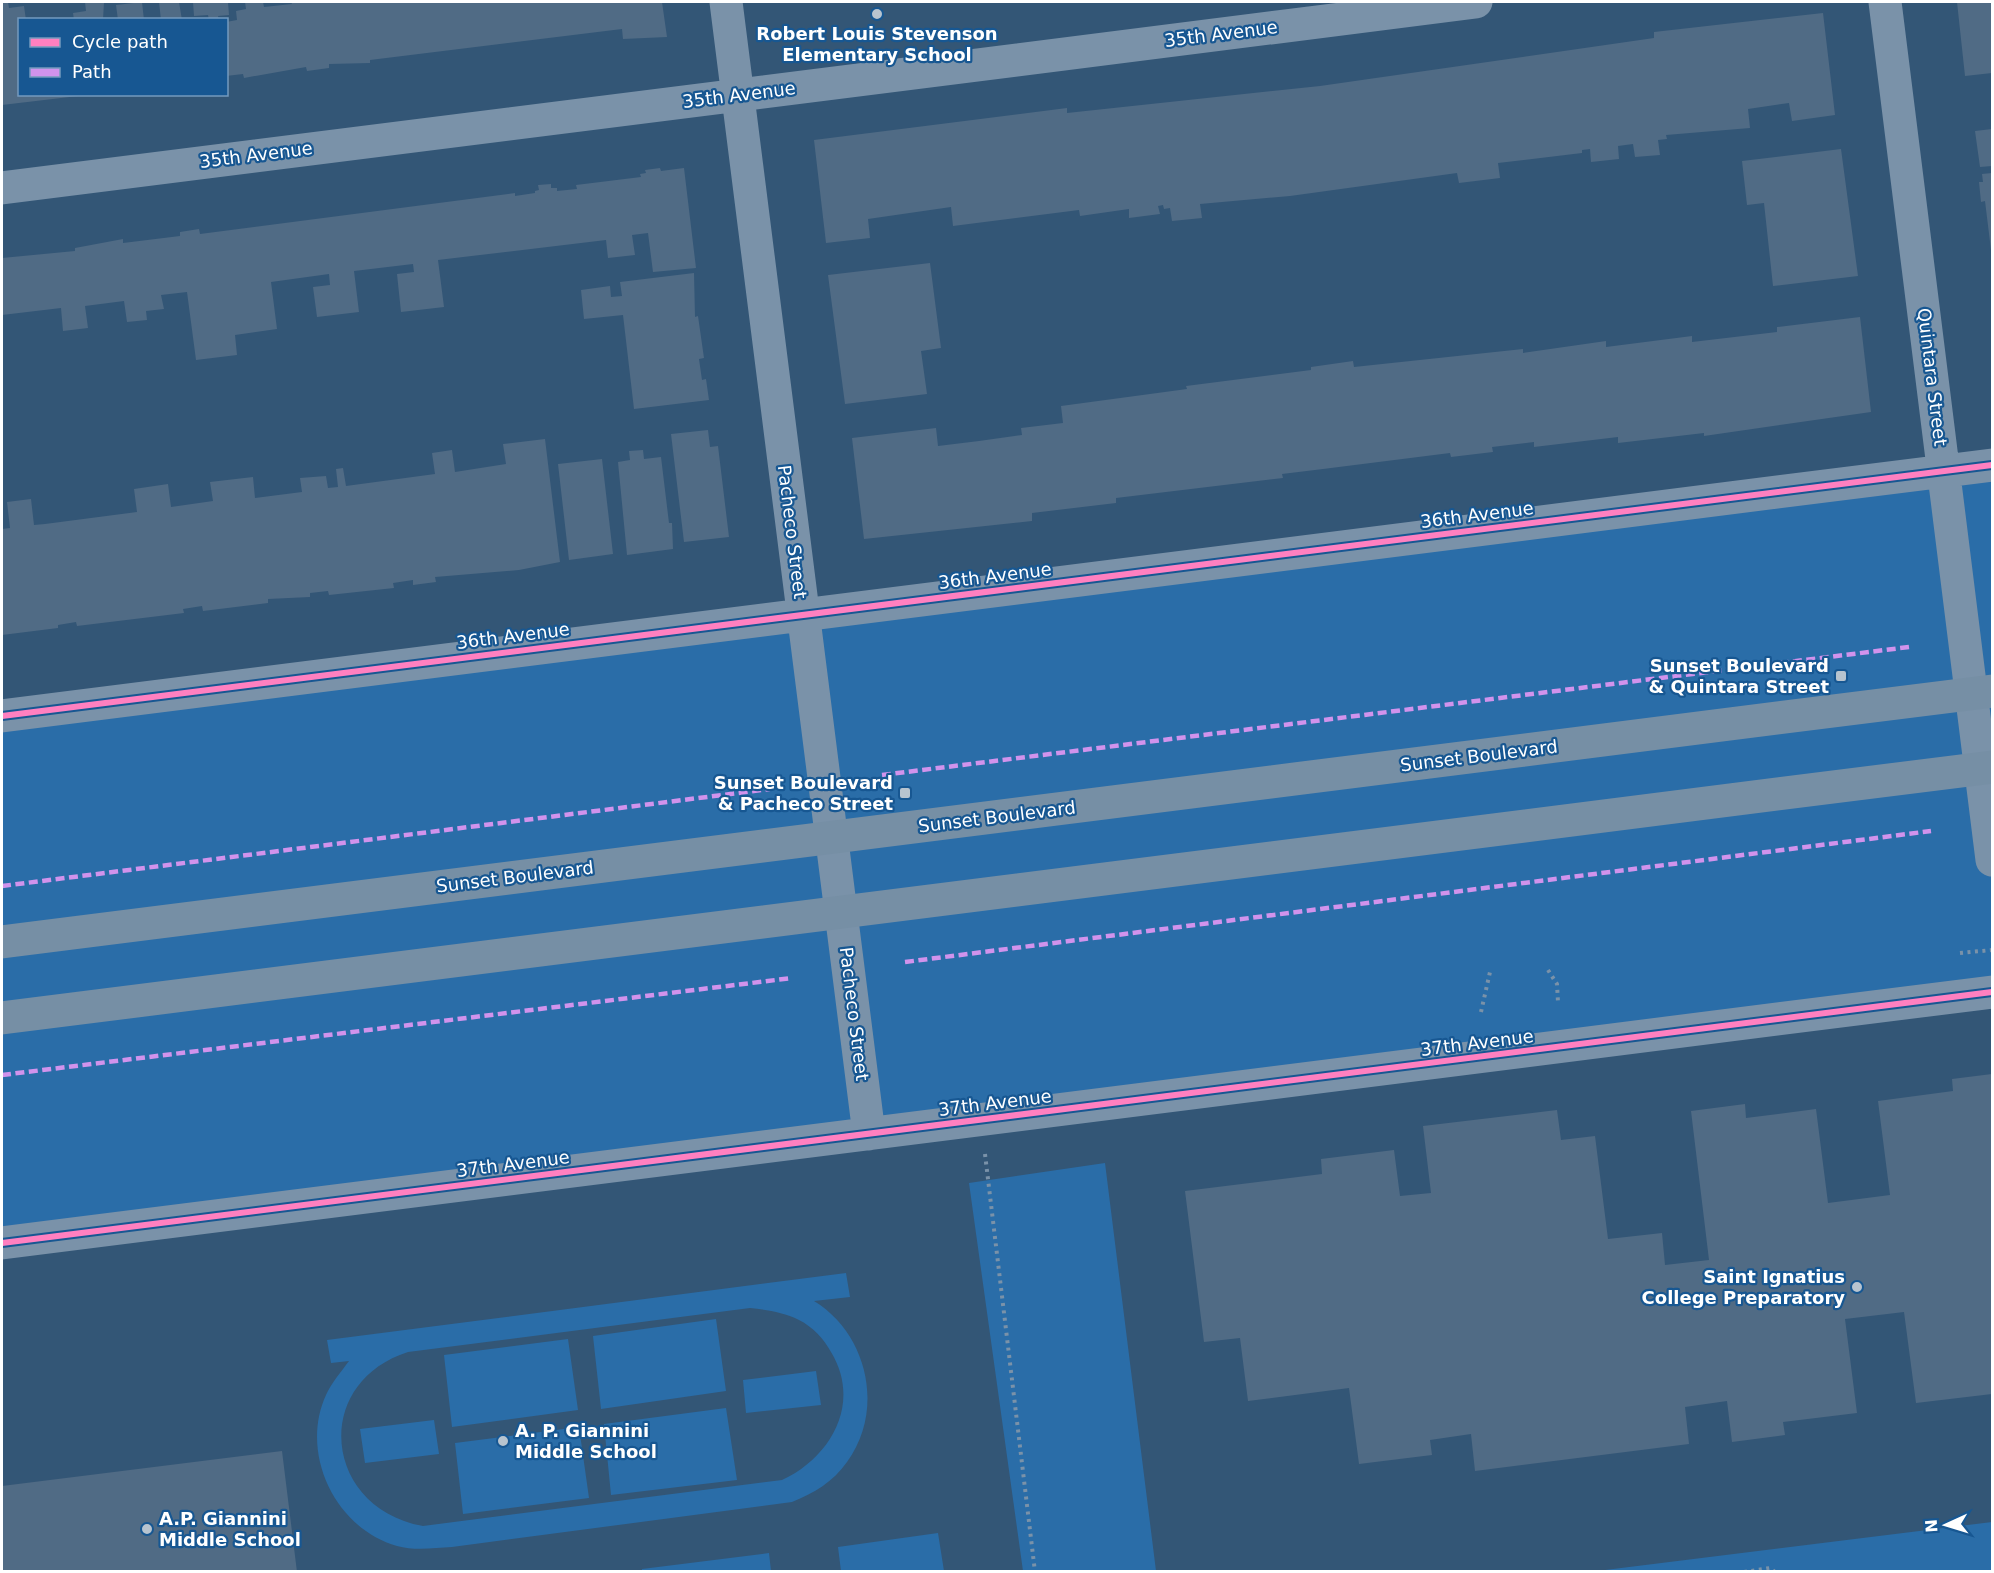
<svg xmlns="http://www.w3.org/2000/svg" width="1994" height="1573" font-family="'DejaVu Sans',sans-serif">
	<style>
		.green { fill: #2a6da8; fill-rule: evenodd }
		.building { fill: #506b85 }
		.lines { fill: none; stroke-linecap: round; stroke-linejoin: round }
		.path { stroke: #7a92a9; stroke-width: 4; stroke-dasharray: 3 4.5; stroke-linecap: butt }
		.minor { stroke: #7a92a9; stroke-width: 33 }
		.secondary { stroke: #768fa5; stroke-width: 33 }
		.quiet { stroke: #d193ec; stroke-width: 4.5; stroke-dasharray: 9 4.5; stroke-linecap: butt }
		.cycleway-casing { stroke: #175792; stroke-width: 10 }
		.cycleway { stroke: #ff80c0; stroke-width: 6 }
		.poi-dot { fill: #b8c4cf; stroke: #175792; stroke-width: 2 }
		.labels { text-anchor: middle; stroke-width: 4.5; stroke-linejoin: round; paint-order: stroke }
		.poi-label { font-size: 18px; font-weight: bold; fill: #fff; stroke: #175792; text-anchor: end }
		.street-label { font-size: 18px; fill: #fff; stroke: #175792 }
	</style>
	<rect width="100%" height="100%" fill="#335676"/>
	<!-- green -->
	<path class="green" d="M 1992,465 L 1992,993 L 2,1244 L 2,716 Z
		M 1105,1163 L 1156,1571 L 1023,1571 L 969,1183 Z
		M 846,1273 L 850,1297 L 814,1301 C 868,1334 885,1410 847,1462 C 833,1482 814,1493 792,1502 L 452,1547 C 434,1548 415,1551 397,1546 C 336,1529 299,1454 326,1395 C 332,1382 341,1372 349,1361 L 331,1363 L 327,1340 ZM 750,1308 C 767,1310 783,1312 799,1320 C 813,1327 824,1339 831,1352 C 862,1403 831,1457 782,1480 L 423,1526 C 323,1508 311,1383 408,1352 Z
		M 716,1319 L 726,1391 L 601,1409 L 593,1336 Z
		M 568,1339 L 578,1410 L 452,1427 L 444,1355 Z
		M 816,1371 L 821,1405 L 746,1413 L 743,1380 Z
		M 726,1408 L 737,1480 L 611,1495 L 604,1424 Z
		M 434,1420 L 439,1454 L 365,1463 L 360,1429 Z
		M 579,1427 L 589,1498 L 463,1514 L 455,1443 Z
		M 1992,1522 L 1992,1571 L 1597,1571 Z
		M 938,1533 L 944,1571 L 841,1571 L 838,1547 Z
		M 769,1553 L 771,1571 L 642,1571 L 642,1569 Z"/>
	<!-- building -->
	<path class="building" d="M 2,2 L 8,2 L 9,8 L 24,6 L 26,20 L 20,20 L 20,94 L 78,96 L 2,105 Z
		M 85,2 L 104,2 L 103,20 L 74,20 L 73,13 L 86,11 Z
		M 142,2 L 144,20 L 118,20 L 116,5 Z
		M 159,2 L 179,2 L 182,20 L 161,20 Z
		M 193,2 L 228,2 L 229,15 L 218,16 L 219,20 L 209,20 L 208,15 L 194,16 Z
		M 245,2 L 263,2 L 264,7 L 292,4 L 291,2 L 662,2 L 667,37 L 623,39 L 622,29 L 370,60 L 370,63 L 329,64 L 329,68 L 307,71 L 306,67 L 244,78 L 243,74 L 226,76 L 226,22 L 237,20 L 236,11 L 246,9 Z
		M 1957,2 L 1992,2 L 1992,73 L 1965,76 Z
		M 1823,13 L 1835,115 L 1792,121 L 1789,103 L 1748,109 L 1750,128 L 1666,135 L 1667,139 L 1658,140 L 1660,155 L 1635,157 L 1633,144 L 1618,146 L 1619,159 L 1591,162 L 1590,149 L 1582,150 L 1582,153 L 1498,163 L 1500,178 L 1459,183 L 1457,173 L 1290,196 L 1200,204 L 1202,218 L 1172,221 L 1170,208 L 1164,209 L 1163,205 L 1158,206 L 1160,214 L 1129,218 L 1129,209 L 1080,216 L 1079,210 L 953,226 L 951,207 L 868,219 L 870,238 L 826,243 L 814,140 L 1067,108 L 1067,113 L 1320,86 L 1654,38 L 1654,32 Z
		M 1992,129 L 1992,166 L 1980,167 L 1975,131 Z
		M 1841,149 L 1858,276 L 1773,286 L 1764,203 L 1747,205 L 1742,161 Z
		M 660,168 L 661,171 L 684,168 L 696,268 L 653,272 L 648,233 L 632,235 L 635,255 L 608,258 L 606,240 L 438,260 L 444,307 L 401,312 L 397,274 L 414,272 L 413,264 L 354,271 L 359,312 L 317,317 L 313,287 L 330,285 L 329,274 L 271,282 L 277,329 L 235,335 L 237,355 L 196,360 L 187,292 L 161,295 L 164,309 L 146,311 L 147,320 L 127,322 L 124,301 L 85,306 L 88,328 L 63,331 L 61,308 L 2,315 L 2,258 L 75,251 L 75,248 L 123,239 L 123,243 L 180,236 L 180,232 L 199,229 L 200,234 L 515,193 L 515,196 L 535,193 L 535,191 L 539,190 L 538,185 L 551,184 L 551,188 L 557,188 L 557,191 L 577,189 L 576,185 L 641,177 L 640,174 L 646,173 L 645,170 Z
		M 1992,173 L 1992,250 L 1991,250 L 1985,201 L 1981,202 L 1979,182 L 1983,182 L 1982,174 Z
		M 930,263 L 941,348 L 921,351 L 927,394 L 845,404 L 828,275 Z
		M 694,273 L 695,317 L 698,316 L 704,358 L 699,359 L 702,380 L 706,379 L 709,400 L 634,409 L 623,315 L 584,319 L 581,290 L 610,286 L 611,297 L 622,296 L 620,282 Z
		M 1860,317 L 1871,412 L 1704,436 L 1704,433 L 1618,443 L 1618,437 L 1534,447 L 1534,442 L 1492,447 L 1493,452 L 1451,457 L 1450,453 L 1323,469 L 1282,474 L 1283,478 L 1116,498 L 1116,503 L 1032,513 L 1032,521 L 864,539 L 852,438 L 936,428 L 938,446 L 979,441 L 1022,435 L 1021,428 L 1063,423 L 1061,406 L 1187,389 L 1186,386 L 1311,370 L 1311,367 L 1353,361 L 1354,367 L 1523,349 L 1523,353 L 1606,341 L 1606,347 L 1692,336 L 1692,342 L 1777,332 L 1777,327 Z
		M 708,430 L 710,447 L 718,446 L 729,537 L 684,542 L 671,434 Z
		M 545,439 L 560,562 L 519,570 L 435,577 L 436,582 L 413,585 L 413,580 L 393,583 L 394,588 L 329,595 L 328,591 L 310,593 L 310,597 L 268,599 L 268,603 L 203,611 L 202,606 L 183,609 L 184,613 L 77,626 L 76,622 L 58,625 L 58,628 L 2,635 L 2,529 L 10,528 L 7,502 L 31,499 L 34,525 L 45,524 L 137,512 L 134,489 L 168,484 L 171,507 L 213,501 L 210,482 L 253,477 L 255,498 L 302,492 L 300,478 L 326,476 L 328,488 L 338,487 L 336,469 L 343,468 L 346,486 L 435,474 L 432,453 L 452,450 L 455,472 L 506,464 L 503,444 Z
		M 643,450 L 644,459 L 661,457 L 669,523 L 672,523 L 673,549 L 627,555 L 618,462 L 630,460 L 629,451 Z
		M 602,459 L 613,554 L 569,560 L 558,464 Z
		M 1992,1074 L 1992,1394 L 1916,1403 L 1904,1312 L 1845,1319 L 1857,1413 L 1783,1422 L 1785,1435 L 1732,1442 L 1727,1401 L 1685,1407 L 1689,1444 L 1475,1471 L 1471,1434 L 1430,1440 L 1432,1455 L 1359,1464 L 1349,1388 L 1248,1401 L 1240,1338 L 1204,1342 L 1185,1191 L 1322,1174 L 1321,1159 L 1394,1150 L 1400,1196 L 1431,1193 L 1423,1126 L 1557,1110 L 1561,1140 L 1595,1136 L 1608,1239 L 1662,1233 L 1665,1265 L 1709,1260 L 1691,1111 L 1745,1104 L 1746,1118 L 1816,1109 L 1828,1203 L 1890,1195 L 1878,1101 L 1953,1091 L 1952,1079 Z
		M 282,1451 L 297,1572 L 2,1572 L 2,1486 Z"/>
	<g class="lines">
		<!-- path -->
		<path class="path" d="M 1960,953 L 1992,950
			M 1548,970 L 1557,984 L 1558,1002
			M 1481,1012 L 1490,972
			M 985,1154 L 1035,1572
			M 1744,1572 L 1770,1568 L 1775,1572"/>
		<!-- minor -->
		<path class="minor" d="M 726,2 L 869,1134
			M 1885,2 L 1992,860
			M 2,188 L 1476,2
			M 2,716 L 1992,465
			M 2,1243 L 1992,992"/>
		<!-- secondary -->
		<path class="secondary" d="M 2,942 L 1992,691
			M 2,1018 L 1992,767"/>
		<!-- quiet -->
		<path class="quiet" d="M 882,775 L 1909,647
			M 2,886 L 770,789
			M 905,962 L 1931,831
			M 2,1075 L 792,978"/>
		<!-- cycleway casing -->
		<g class="cycleway-casing">
			<path id="cycleway" d="M 2,716 L 1992,465
				M 2,1243 L 1992,992"/>
		</g>
		<!-- cycleway -->
		<use href="#cycleway" class="cycleway"/>
	</g>
	<!-- markers -->
	<g class="poi-dot">
		<circle cx="877" cy="14" r="6"/>
		<rect x="1835" y="670" width="12" height="12" rx="3"/>
		<rect x="899" y="787" width="12" height="12" rx="3"/>
		<circle cx="1857" cy="1287" r="6"/>
		<circle cx="503" cy="1441" r="6"/>
		<circle cx="147" cy="1529" r="6"/>
	</g>
	<g class="labels">
		<!-- poi labels -->
		<g class="poi-label">
			<text x="877" y="40" text-anchor="middle">Robert Louis Stevenson<tspan x="877" dy="21">Elementary School</tspan></text>
			<text x="1829" y="672">Sunset Boulevard<tspan x="1829" dy="21">&amp; Quintara Street</tspan></text>
			<text x="893" y="789">Sunset Boulevard<tspan x="893" dy="21">&amp; Pacheco Street</tspan></text>
			<text x="1845" y="1283">Saint Ignatius<tspan x="1845" dy="21">College Preparatory</tspan></text>
			<text x="515" y="1437" text-anchor="start">A. P. Giannini<tspan x="515" dy="21">Middle School</tspan></text>
			<text x="159" y="1525" text-anchor="start">A.P. Giannini<tspan x="159" dy="21">Middle School</tspan></text>
		</g>
		<!-- street labels -->
		<g class="street-label">
			<text transform="translate(1221 34) rotate(-7)" y="6">35th Avenue</text>
			<text transform="translate(739 95) rotate(-7)" y="6">35th Avenue</text>
			<text transform="translate(256 155) rotate(-7)" y="6">35th Avenue</text>
			<text transform="translate(1932 377) rotate(83)" y="6">Quintara Street</text>
			<text transform="translate(1477 515) rotate(-7)" y="6">36th Avenue</text>
			<text transform="translate(792 532) rotate(83)" y="6">Pacheco Street</text>
			<text transform="translate(995 576) rotate(-7)" y="6">36th Avenue</text>
			<text transform="translate(513 636) rotate(-7)" y="6">36th Avenue</text>
			<text transform="translate(1479 756) rotate(-7)" y="6">Sunset Boulevard</text>
			<text transform="translate(997 817) rotate(-7)" y="6">Sunset Boulevard</text>
			<text transform="translate(515 877) rotate(-7)" y="6">Sunset Boulevard</text>
			<text transform="translate(854 1014) rotate(83)" y="6">Pacheco Street</text>
			<text transform="translate(1477 1043) rotate(-7)" y="6">37th Avenue</text>
			<text transform="translate(995 1103) rotate(-7)" y="6">37th Avenue</text>
			<text transform="translate(513 1164) rotate(-7)" y="6">37th Avenue</text>
		</g>
	</g>
	<!-- border -->
	<rect width="1994" height="1573" fill="none" stroke="#ffffff" stroke-width="6"/>
	<!-- legend -->
	<rect x="18" y="18" width="210" height="78" fill="#175792" stroke="#749abe" stroke-width="1.5"/>
	<rect x="30" y="38" width="30" height="9" fill="#ff80c0" stroke="#749abe" stroke-width="1.5"/>
	<text x="72" y="48" font-size="18" fill="#ffffff">Cycle path</text>
	<rect x="30" y="68" width="30" height="9" fill="#d193ec" stroke="#749abe" stroke-width="1.5"/>
	<text x="72" y="78" font-size="18" fill="#ffffff">Path</text>
	<!-- north arrow -->
	<g transform="translate(1946 1525) rotate(266)" stroke="#175792" stroke-width="4.5" paint-order="stroke">
	<path d="M0-4.5L10 22L0 15L-10 22Z" fill="#ffffff"/>
	<text y="-9" font-size="16" font-weight="bold" text-anchor="middle" fill="#ffffff">N</text>
	</g>
</svg>
